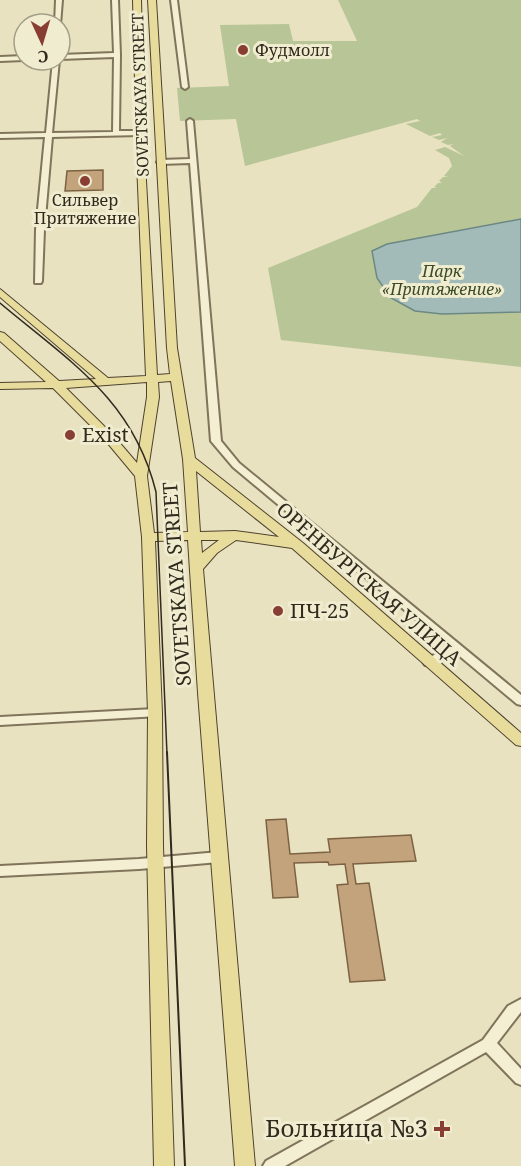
<svg xmlns="http://www.w3.org/2000/svg" width="521" height="1166" font-family="'Noto Serif',serif">
	<style>
		.green { fill: #b8c597 }
		.water { fill: #a3bbb8; stroke: #6c8885; stroke-width: 1.5 }
		.building { fill: #c2a37b; stroke: #7c6243; stroke-width: 1.5 }
		.lines { fill: none; stroke-linecap: round; stroke-linejoin: round }
		.minor-casing { stroke: #80745b; stroke-width: 4 }
		.major-casing { stroke: #4e422f; stroke-width: 2 }
		.minor { fill: #f4efd3; fill-rule: evenodd }
		.major { fill: #e8dc9c; fill-rule: evenodd }
		.tram-far1 { stroke: #312a1d; stroke-width: 1.5 }
		.tram { stroke: #312a1d; stroke-width: 2 }
		.poi-dot { fill: #883e32; stroke: #f0ecd0; stroke-width: 2 }
		.labels { text-anchor: middle; stroke-width: 6; stroke-linejoin: round; paint-order: stroke }
		.far-poi-label { font-size: 16px; fill: #312a1d; stroke: #f0ecd0; text-anchor: start }
		.far-street-label { font-size: 16px; fill: #312a1d; stroke: #f0ecd0 }
		.far-park-label { font-size: 16px; font-style: italic; fill: #3c4b26; stroke: #f0ecd0 }
		.poi-label { font-size: 20px; fill: #312a1d; stroke: #f0ecd0; text-anchor: start }
		.street-label { font-size: 20px; fill: #312a1d; stroke: #f0ecd0 }
		.near-poi-label { font-size: 24px; fill: #312a1d; stroke: #f0ecd0; text-anchor: end }
	</style>
	<rect width="100%" height="100%" fill="#e8e2c1"/>
	<!-- green -->
	<path class="green" d="M 338,0 L 521,0 L 521,367 L 281,340 L 268,268 L 417,207 L 432,188 L 437,188 L 434,187 L 438,183 L 442,183 L 439,181 L 443,177 L 448,177 L 444,176 L 452,166 L 449,158 L 435,150 L 445,147 L 464,156 L 450,146 L 453,144 L 448,145 L 441,142 L 447,138 L 439,140 L 432,137 L 442,135 L 440,133 L 430,136 L 406,124 L 420,121 L 417,119 L 245,166 L 236,119 L 180,121 L 177,88 L 229,86 L 220,25 L 289,24 L 293,41 L 357,41 Z"/>
	<!-- water -->
	<path class="water" d="M 521,219 L 521,312 L 442,314 L 415,311 L 391,298 L 377,278 L 372,251 L 387,244 Z"/>
	<!-- building -->
	<path class="building" d="M 103,170 L 103,190 L 65,191 L 67,171 Z
		M 286,819 L 290,854 L 330,852 L 328,839 L 411,835 L 416,861 L 353,864 L 356,884 L 369,883 L 385,980 L 350,982 L 337,885 L 348,884 L 345,864 L 329,865 L 328,862 L 294,863 L 298,897 L 273,898 L 266,820 Z"/>
	<g class="lines">
		<!-- minor casing -->
		<g class="minor-casing">
			<path id="minor" d="M 56,0 L 62,0 L 60,25 L 55,24 Z
				M 112,0 L 118,0 L 120,55 L 119,131 L 141,131 L 144,133 L 141,135 L 52,137 L 44,230 L 42,281 L 41,283 L 35,283 L 36,230 L 45,137 L 0,138 L 0,134 L 46,133 L 53,60 L 59,60 L 52,133 L 113,132 L 114,57 L 60,59 L 60,55 L 114,53 Z
				M 171,0 L 177,0 L 188,87 L 185,89 L 182,87 Z
				M 24,56 L 24,60 L 0,61 L 0,57 Z
				M 190,119 L 193,121 L 221,441 L 239,463 L 521,695 L 521,705 L 517,704 L 456,653 L 433,665 L 425,665 L 423,662 L 425,659 L 450,648 L 233,467 L 211,441 L 190,163 L 160,164 L 157,162 L 160,160 L 190,159 L 187,121 Z
				M 155,709 L 159,710 L 161,713 L 159,716 L 0,725 L 0,717 Z
				M 219,852 L 224,854 L 225,857 L 224,860 L 219,862 L 139,869 L 0,876 L 0,866 L 139,859 Z
				M 521,999 L 521,1012 L 497,1043 L 521,1069 L 521,1085 L 516,1083 L 486,1052 L 285,1166 L 263,1166 L 266,1161 L 483,1040 L 508,1006 Z"/>
		</g>
		<!-- major casing -->
		<g class="major-casing">
			<path id="major" d="M 133,0 L 141,0 L 145,163 L 157,375 L 170,374 L 167,348 L 148,0 L 156,0 L 177,348 L 195,458 L 303,543 L 521,733 L 521,746 L 516,745 L 292,548 L 236,540 L 217,553 L 203,569 L 255,1166 L 235,1166 L 198,693 L 188,540 L 155,541 L 162,713 L 163,846 L 174,1166 L 154,1166 L 147,846 L 148,713 L 142,537 L 135,476 L 105,440 L 53,388 L 0,389 L 0,383 L 46,382 L 0,341 L 0,332 L 4,333 L 59,381 L 96,379 L 0,297 L 0,289 L 108,378 L 146,376 L 137,163 ZM 171,381 L 183,459 L 188,532 L 154,533 L 147,476 L 159,397 L 158,382 ZM 147,382 L 147,397 L 137,463 L 113,435 L 66,388 ZM 196,471 L 279,537 L 235,531 L 200,532 ZM 201,540 L 219,540 L 202,553 Z"/>
		</g>
		<!-- minor -->
		<use href="#minor" class="minor"/>
		<!-- major -->
		<use href="#major" class="major"/>
		<!-- tram-far1 -->
		<path class="tram-far1" d="M 0,303 C 69,361 133,399 156,492 L 167,754"/>
		<!-- tram -->
		<path class="tram" d="M 167,752 L 185,1166"/>
	</g>
	<!-- markers -->
	<g class="poi-dot">
		<circle cx="243" cy="50" r="6"/>
		<circle cx="85" cy="181" r="6"/>
		<circle cx="70" cy="435" r="6"/>
		<circle cx="278" cy="611" r="6"/>
		<path d="M439 1120h6v6h6v6h-6v6h-6v-6h-6v-6h6z"/>
	</g>
	<g class="labels">
		<!-- far-poi labels -->
		<g class="far-poi-label">
			<text x="255" y="56">Фудмолл</text>
			<text x="85" y="206" text-anchor="middle">Сильвер<tspan x="85" dy="18">Притяжение</tspan></text>
		</g>
		<!-- far-street labels -->
		<g class="far-street-label">
			<text transform="translate(140 95) rotate(-92)" y="6">SOVETSKAYA STREET</text>
		</g>
		<!-- far-park labels -->
		<g class="far-park-label">
			<text x="442" y="277">Парк<tspan x="442" dy="18">«Притяжение»</tspan></text>
		</g>
		<!-- poi labels -->
		<g class="poi-label">
			<text x="82" y="442">Exist</text>
			<text x="290" y="618">ПЧ-25</text>
		</g>
		<!-- street labels -->
		<g class="street-label">
			<text transform="translate(177 584) rotate(-94)" y="7">SOVETSKAYA STREET</text>
			<text transform="translate(369 584) rotate(41)" y="7">ОРЕНБУРГСКАЯ УЛИЦА</text>
		</g>
		<!-- near-poi labels -->
		<g class="near-poi-label">
			<text x="428" y="1137">Больница №3</text>
		</g>
	</g>
	<!-- north arrow -->
	<g transform="translate(42 42) rotate(176)"><circle r="28" fill="#f0ecd0" stroke="#a49e88" stroke-width="1.5"/>
	<path d="M0-4.5L10 22L0 15L-10 22Z" fill="#883e32"/>
	<text y="-9" font-size="16" font-weight="bold" text-anchor="middle" fill="#312a1d">С</text>
	</g>
</svg>
